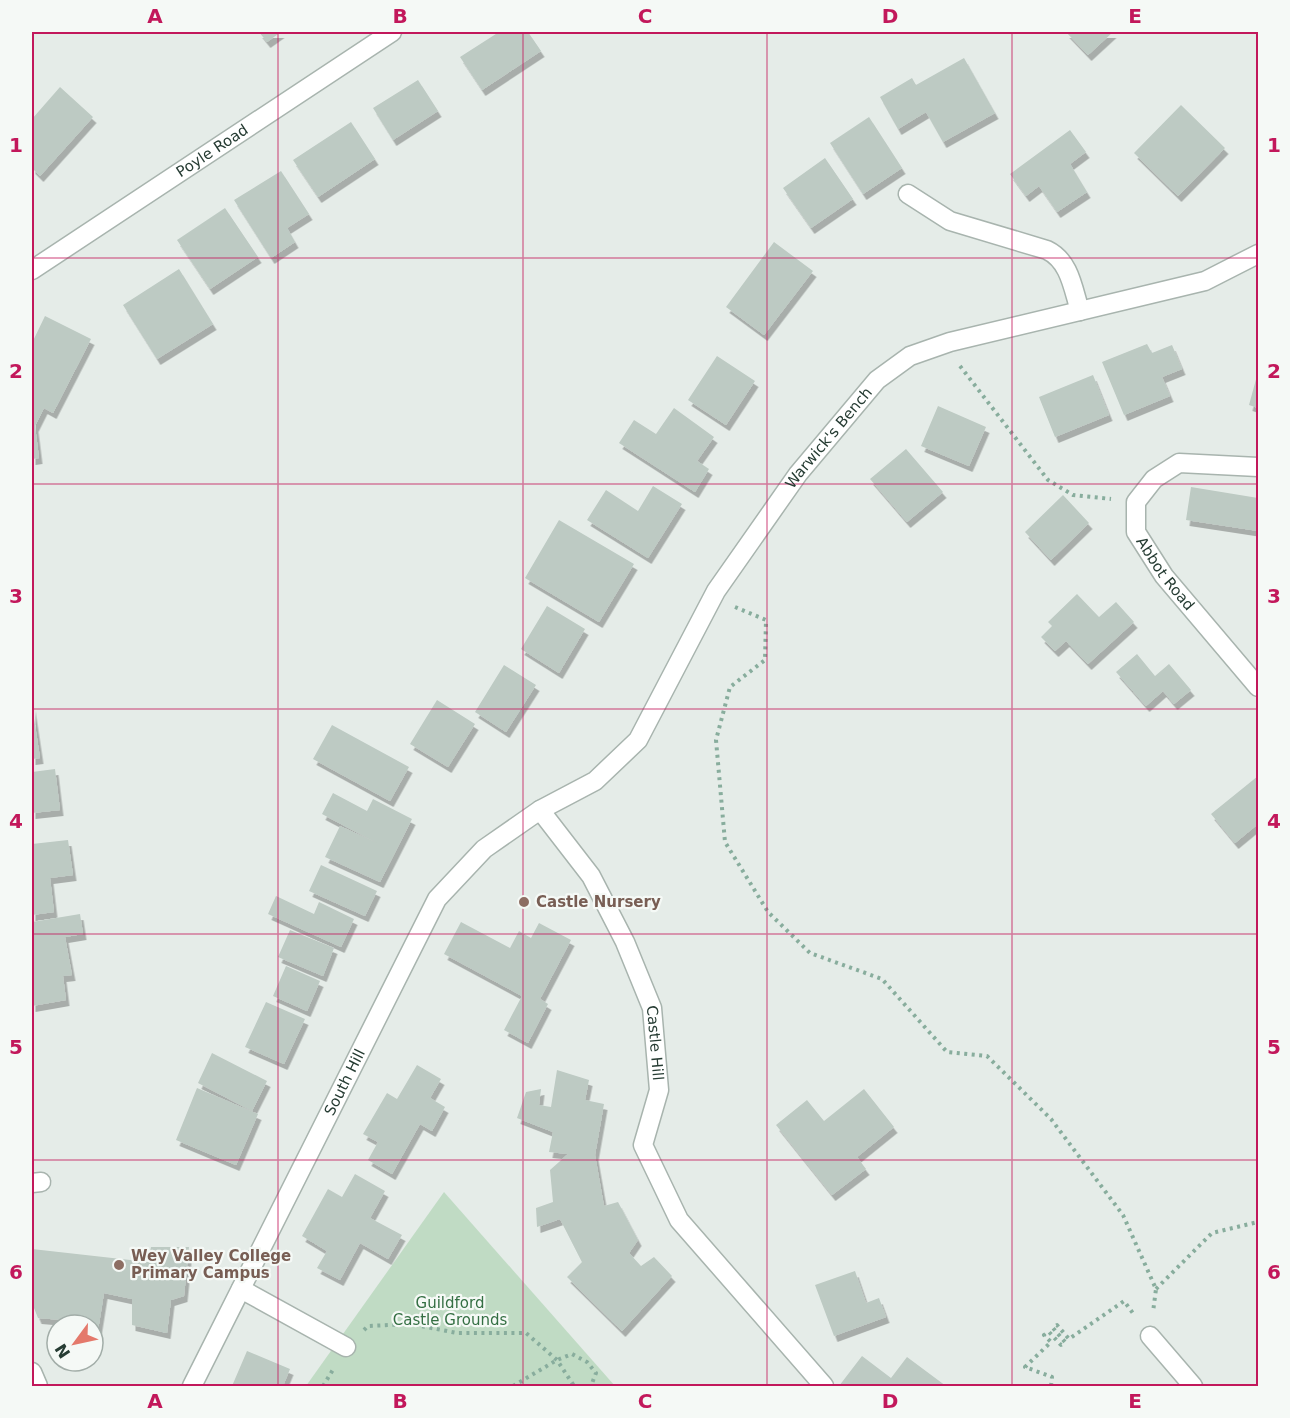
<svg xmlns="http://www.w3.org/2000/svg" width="1290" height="1418" font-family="'DejaVu Sans',sans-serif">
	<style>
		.green { fill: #c0dbc4 }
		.building { fill: #bdcac3; filter: url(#shadow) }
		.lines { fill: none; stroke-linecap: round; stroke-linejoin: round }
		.minor-casing { stroke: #a8b4ae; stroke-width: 21 }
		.path { stroke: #88ad9d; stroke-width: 4; stroke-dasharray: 3 4.5; stroke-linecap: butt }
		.minor { stroke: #fff; stroke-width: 18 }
		.grid { fill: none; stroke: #c2185b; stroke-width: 1.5; stroke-opacity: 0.55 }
		.education-dot { fill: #8d6e63; stroke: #f5f9f6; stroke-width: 2 }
		.labels { text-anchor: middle; stroke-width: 4.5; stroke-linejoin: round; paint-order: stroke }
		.street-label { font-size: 15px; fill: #263c33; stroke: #f5f9f6 }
		.education-label { font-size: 15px; font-weight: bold; fill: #785e54; stroke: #f5f9f6; text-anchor: start }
		.park-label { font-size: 15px; fill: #346f43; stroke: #f5f9f6 }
		.neatline { fill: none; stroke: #c2185b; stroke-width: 2 }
		.grid-label { font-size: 20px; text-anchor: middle; font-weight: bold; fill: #c2185b }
	</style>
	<defs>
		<filter id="shadow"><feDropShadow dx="3.5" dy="6" stdDeviation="0" flood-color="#0004"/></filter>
	</defs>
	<rect width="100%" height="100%" fill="#e5ece8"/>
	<!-- green -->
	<path class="green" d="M 444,1192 L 615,1386 L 306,1386 Z"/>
	<!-- building -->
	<path class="building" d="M 259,32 L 281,32 L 267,42 Z
		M 499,32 L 528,32 L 541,51 L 482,90 L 460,57 Z
		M 1066,32 L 1113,32 L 1088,55 Z
		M 964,58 L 995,113 L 943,142 L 926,112 L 898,129 L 880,97 L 912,78 L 916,85 Z
		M 418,80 L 438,111 L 393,140 L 373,108 Z
		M 60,87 L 93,117 L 40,176 L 32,168 L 32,119 Z
		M 1181,105 L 1225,148 L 1178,196 L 1134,153 Z
		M 869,117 L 902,168 L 863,194 L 830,143 Z
		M 351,122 L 375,159 L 318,197 L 293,160 Z
		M 1070,130 L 1086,152 L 1070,164 L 1087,192 L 1057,212 L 1039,186 L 1026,196 L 1010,174 Z
		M 825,158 L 853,199 L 811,228 L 783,188 Z
		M 281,171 L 309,214 L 287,228 L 295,242 L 271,258 L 234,200 Z
		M 225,208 L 258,257 L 210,289 L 177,240 Z
		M 774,242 L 813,271 L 764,335 L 726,307 Z
		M 179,269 L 213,324 L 157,359 L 123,305 Z
		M 45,316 L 91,339 L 53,413 L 44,408 L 35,426 L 39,458 L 32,459 L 32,343 Z
		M 1147,344 L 1152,353 L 1172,345 L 1182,369 L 1162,377 L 1170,396 L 1124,415 L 1102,362 Z
		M 717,356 L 755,381 L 726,425 L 688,400 Z
		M 1258,372 L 1258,408 L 1249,405 Z
		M 1093,375 L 1109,415 L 1055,437 L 1039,397 Z
		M 938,406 L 986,427 L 969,466 L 921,446 Z
		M 674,408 L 714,437 L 697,461 L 709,469 L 695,492 L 619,443 L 634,420 L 656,434 Z
		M 906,449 L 943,492 L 907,522 L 870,479 Z
		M 653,486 L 682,504 L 648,558 L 587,520 L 606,490 L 638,511 Z
		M 1191,487 L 1258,498 L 1258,531 L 1186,520 Z
		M 1063,495 L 1089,523 L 1051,560 L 1025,532 Z
		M 559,520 L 634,564 L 599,622 L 525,578 Z
		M 1077,594 L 1099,617 L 1116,602 L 1134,622 L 1088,664 L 1066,641 L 1055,651 L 1041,637 L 1052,626 L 1048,622 Z
		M 547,606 L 585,629 L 559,673 L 521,649 Z
		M 1137,654 L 1155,676 L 1169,664 L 1191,690 L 1174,704 L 1163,691 L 1146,706 L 1116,672 Z
		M 504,665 L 536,685 L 506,732 L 475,712 Z
		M 437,700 L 475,724 L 448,767 L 410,744 Z
		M 32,705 L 40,758 L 32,759 Z
		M 332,725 L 409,767 L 390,801 L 313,759 Z
		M 55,769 L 60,810 L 32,813 L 32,772 Z
		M 1258,776 L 1258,824 L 1235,843 L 1211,814 Z
		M 333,793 L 367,811 L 373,799 L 412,819 L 380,882 L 325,857 L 340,826 L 377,843 L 322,814 Z
		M 68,840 L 73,875 L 50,878 L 54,912 L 32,915 L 32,844 Z
		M 321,865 L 377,891 L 365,916 L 309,891 Z
		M 276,896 L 314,914 L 319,902 L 354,919 L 341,947 L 268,914 Z
		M 80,914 L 83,934 L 65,937 L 72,975 L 63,976 L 66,1000 L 32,1006 L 32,922 Z
		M 461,922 L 510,948 L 519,931 L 531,938 L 539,923 L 571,940 L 540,999 L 548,1004 L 528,1043 L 504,1030 L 522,996 L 444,954 Z
		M 290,930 L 334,948 L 323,976 L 278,957 Z
		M 286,966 L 320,981 L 307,1011 L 273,996 Z
		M 266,1002 L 305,1019 L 284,1064 L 245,1047 Z
		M 212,1053 L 267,1081 L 252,1111 L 198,1083 Z
		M 417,1065 L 441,1079 L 430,1098 L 445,1107 L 432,1131 L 420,1124 L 392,1174 L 368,1160 L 378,1142 L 363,1134 L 387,1093 L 397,1099 Z
		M 557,1070 L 589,1080 L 585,1100 L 604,1104 L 595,1155 L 604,1206 L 618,1202 L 638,1240 L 629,1253 L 641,1266 L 654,1257 L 672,1276 L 622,1331 L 567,1277 L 582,1262 L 560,1219 L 537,1227 L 536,1208 L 553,1202 L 550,1170 L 568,1154 L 549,1152 L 553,1132 L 517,1118 L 526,1092 L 541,1089 L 539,1105 L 551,1107 Z
		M 197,1088 L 258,1114 L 236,1165 L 176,1140 Z
		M 864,1089 L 894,1127 L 857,1157 L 866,1169 L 832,1195 L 776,1125 L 807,1100 L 824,1121 Z
		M 355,1174 L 385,1191 L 370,1218 L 402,1235 L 388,1259 L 360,1243 L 340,1280 L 317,1268 L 327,1251 L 302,1236 L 328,1189 L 342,1197 Z
		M 151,1247 L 189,1247 L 184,1296 L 171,1300 L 167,1333 L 132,1325 L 132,1299 L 104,1293 L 95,1349 L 93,1349 L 93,1325 L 61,1325 L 62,1320 L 38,1318 L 32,1303 L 32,1249 L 148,1262 Z
		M 855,1271 L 866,1303 L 879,1298 L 886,1317 L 834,1336 L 815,1285 Z
		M 247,1351 L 290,1369 L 283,1386 L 232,1386 Z
		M 862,1356 L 891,1378 L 907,1357 L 946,1386 L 839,1386 Z"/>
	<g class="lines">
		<!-- minor casing -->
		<g class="minor-casing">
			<g id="minor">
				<path d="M 908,194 L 950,221 L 1047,250 C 1070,261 1073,289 1080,311"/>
				<path id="s1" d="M 32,270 L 392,32"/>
				<path id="s2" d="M 1258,467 L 1179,463 L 1154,479 L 1136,502 L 1136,532 L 1164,576 L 1258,687"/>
				<path id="s3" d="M 540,810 L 591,876 L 625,942 L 652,1008 L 659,1090 L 643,1145 L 679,1220 L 824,1386"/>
				<path d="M 32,1183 L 41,1182"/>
				<path d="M 241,1289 L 346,1347"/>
				<path d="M 1150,1336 L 1193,1386"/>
				<path d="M 32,1372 L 38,1386"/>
				<path id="s4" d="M 192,1386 L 437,899 L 484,849 L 540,810 L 595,781 L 638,740 L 716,591 L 798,474 L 877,380 L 910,356 L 950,342 L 1205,281 L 1258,254"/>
			</g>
		</g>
		<!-- path -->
		<path class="path" d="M 960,366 L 1048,480 L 1073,495 L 1111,499
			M 735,607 L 766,620 L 765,660 L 730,687 L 716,740 L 725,842 L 768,912 L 810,953 L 882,979 L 947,1052 L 987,1056 L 1051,1119 L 1123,1215 L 1156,1289 L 1153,1312
			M 1156,1289 L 1212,1233 L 1258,1222
			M 364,1330 L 368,1326 L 411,1324 L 457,1333 L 526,1333 L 557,1360 L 574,1386
			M 323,1386 L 334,1368
			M 513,1386 L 557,1360 L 572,1354 L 587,1362 L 596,1373 L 591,1386
			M 1051,1386 L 1052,1377 L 1025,1367 L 1051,1342 L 1044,1335 L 1049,1332 L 1061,1345 L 1065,1342 L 1053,1328 L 1057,1325 L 1069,1339 L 1124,1301 L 1135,1316"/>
		<!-- minor -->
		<use href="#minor" class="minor"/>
	</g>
	<!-- grid -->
	<path class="grid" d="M 278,32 L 278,1386M 523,32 L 523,1386M 767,32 L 767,1386M 1012,32 L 1012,1386M 32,258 L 1258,258M 32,484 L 1258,484M 32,709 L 1258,709M 32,934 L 1258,934M 32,1160 L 1258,1160"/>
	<!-- markers -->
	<g class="education-dot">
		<circle cx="524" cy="902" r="6"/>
		<circle cx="119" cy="1265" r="6"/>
	</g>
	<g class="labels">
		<!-- street labels -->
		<g class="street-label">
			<text dy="5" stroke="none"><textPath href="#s1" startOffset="216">Poyle Road</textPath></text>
			<text dy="5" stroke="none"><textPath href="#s4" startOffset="1162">Warwick's Bench</textPath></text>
			<text dy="5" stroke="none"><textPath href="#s2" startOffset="219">Abbot Road</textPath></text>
			<text dy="5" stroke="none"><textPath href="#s3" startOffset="264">Castle Hill</textPath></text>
			<text dy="5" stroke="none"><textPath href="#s4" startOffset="340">South Hill</textPath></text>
		</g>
		<!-- education labels -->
		<g class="education-label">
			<text x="536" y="907">Castle Nursery</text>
			<text x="131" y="1261">Wey Valley College<tspan x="131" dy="17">Primary Campus</tspan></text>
		</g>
		<!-- park labels -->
		<g class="park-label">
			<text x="450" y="1308">Guildford<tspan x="450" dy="17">Castle Grounds</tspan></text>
		</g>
	</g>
	<!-- border -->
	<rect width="1290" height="1418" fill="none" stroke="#f5f9f6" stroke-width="66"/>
	<!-- north arrow -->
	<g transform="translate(75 1343) rotate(237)"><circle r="28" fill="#f5f9f6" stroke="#a2ada8" stroke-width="1.5"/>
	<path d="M0-4.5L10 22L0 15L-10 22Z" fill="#e4796b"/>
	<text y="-9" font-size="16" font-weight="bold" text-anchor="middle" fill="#263c33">N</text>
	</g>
	<rect x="33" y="33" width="1224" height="1352" class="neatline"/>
	<g class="grid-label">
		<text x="155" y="23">A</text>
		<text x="400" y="23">B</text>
		<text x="645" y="23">C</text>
		<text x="890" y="23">D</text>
		<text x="1135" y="23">E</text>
		<text x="16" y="152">1</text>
		<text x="1274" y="152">1</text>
		<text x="16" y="378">2</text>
		<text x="1274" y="378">2</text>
		<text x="16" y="603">3</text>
		<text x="1274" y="603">3</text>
		<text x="16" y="828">4</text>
		<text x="1274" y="828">4</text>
		<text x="16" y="1054">5</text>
		<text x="1274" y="1054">5</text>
		<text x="16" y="1279">6</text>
		<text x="1274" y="1279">6</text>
		<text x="155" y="1408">A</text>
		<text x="400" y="1408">B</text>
		<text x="645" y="1408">C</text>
		<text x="890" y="1408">D</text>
		<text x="1135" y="1408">E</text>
	</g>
</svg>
